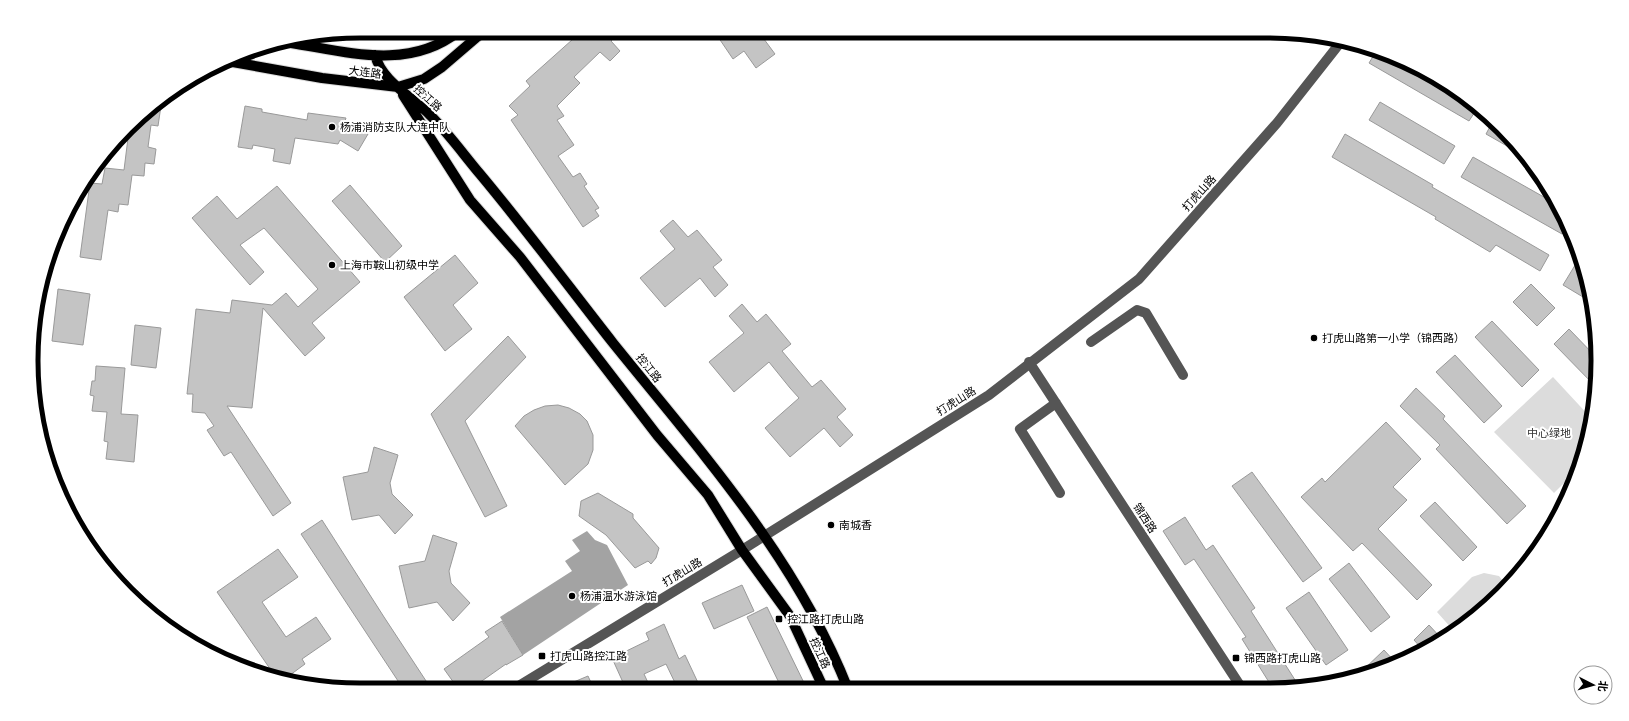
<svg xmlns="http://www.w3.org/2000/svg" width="1629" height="721" font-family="Rubik,'Noto Sans SC',sans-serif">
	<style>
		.green { fill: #dcdcdc }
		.water { fill: #a3a3a3 }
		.building { fill: #c4c4c4; stroke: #999 }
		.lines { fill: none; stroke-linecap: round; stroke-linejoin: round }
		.major-casing { stroke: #dbdbdb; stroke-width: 12 }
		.minor { stroke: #555; stroke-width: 10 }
		.major { stroke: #000; stroke-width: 10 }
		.poi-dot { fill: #000; stroke: #fff; stroke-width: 1.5 }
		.labels { text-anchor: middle; stroke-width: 4; stroke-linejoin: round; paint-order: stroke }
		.street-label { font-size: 11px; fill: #000; stroke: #fff }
		.poi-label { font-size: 11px; fill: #000; stroke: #fff; text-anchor: start }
		.park-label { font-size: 11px; fill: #333; stroke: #fff }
		.rim { fill: none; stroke: #000; stroke-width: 5 }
	</style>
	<rect width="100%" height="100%" fill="#fff"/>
	<!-- green -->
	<path class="green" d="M 361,31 L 412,31 L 379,40 L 344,34 Z
		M 1553,377 L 1592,419 L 1580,467 L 1554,493 L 1494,432 Z
		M 1484,573 L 1499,576 L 1506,585 L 1486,608 L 1453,630 L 1437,612 L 1472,577 Z"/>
	<!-- water -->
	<path class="water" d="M 587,531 L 595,540 L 607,545 L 628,585 L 523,655 L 500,617 L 572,571 L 565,561 L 580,551 L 572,540 Z"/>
	<!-- building -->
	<path class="building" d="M 582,31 L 621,31 L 611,41 L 620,51 L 610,61 L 600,52 L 574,77 L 580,83 L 557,106 L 564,116 L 557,120 L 574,145 L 558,156 L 573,177 L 580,173 L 587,184 L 584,186 L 599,208 L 595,210 L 599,216 L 583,227 L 511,120 L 518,115 L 509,106 L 530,86 L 526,81 Z
		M 714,31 L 758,31 L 775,54 L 756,68 L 744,51 L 733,59 Z
		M 1377,50 L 1433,75 L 1478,107 L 1469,121 L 1369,63 Z
		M 162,99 L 158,126 L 151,125 L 148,147 L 156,149 L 154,164 L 145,163 L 144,176 L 132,175 L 128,205 L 119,204 L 118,212 L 108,210 L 101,260 L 80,257 L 90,183 L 102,184 L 105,168 L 124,170 L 129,130 L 143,113 Z
		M 1380,102 L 1455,146 L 1444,164 L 1369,120 Z
		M 245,106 L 262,109 L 262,112 L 307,120 L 308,113 L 346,118 L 345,121 L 368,134 L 358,151 L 340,140 L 338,144 L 295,138 L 290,164 L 273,161 L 275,149 L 253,145 L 252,149 L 238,147 Z
		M 1493,121 L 1523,152 L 1521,154 L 1486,134 Z
		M 1345,134 L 1433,185 L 1432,187 L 1549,255 L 1540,271 L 1496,245 L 1490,252 L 1435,219 L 1436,217 L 1332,157 Z
		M 1473,157 L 1558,205 L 1567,224 L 1562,234 L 1461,177 Z
		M 350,185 L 402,246 L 385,262 L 332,201 Z
		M 277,186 L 360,282 L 312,323 L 325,338 L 305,356 L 263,308 L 252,408 L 227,406 L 291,503 L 273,516 L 231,452 L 224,456 L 207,430 L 214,426 L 205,413 L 192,412 L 193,394 L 187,394 L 196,309 L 230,313 L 232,300 L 272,305 L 286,293 L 298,307 L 318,289 L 264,228 L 240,245 L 264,272 L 250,285 L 192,218 L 217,196 L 237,219 Z
		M 673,220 L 688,237 L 697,230 L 722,260 L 713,267 L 728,285 L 715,297 L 700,278 L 665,307 L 640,278 L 675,249 L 660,231 Z
		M 455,255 L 478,283 L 453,305 L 472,329 L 445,351 L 404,297 Z
		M 1580,257 L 1587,275 L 1589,287 L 1583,297 L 1563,285 Z
		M 1531,284 L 1555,308 L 1537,326 L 1513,302 Z
		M 58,289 L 90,294 L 83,345 L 52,341 Z
		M 742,304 L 757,322 L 766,314 L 791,344 L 782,351 L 812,387 L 821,380 L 846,409 L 837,417 L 853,435 L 840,447 L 824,428 L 790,457 L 765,428 L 799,398 L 790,388 L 769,362 L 734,392 L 709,362 L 744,333 L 729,316 Z
		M 1492,321 L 1539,370 L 1522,387 L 1475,337 Z
		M 135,325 L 161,328 L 156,368 L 131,365 Z
		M 1569,329 L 1597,358 L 1596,387 L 1554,344 Z
		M 508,336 L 526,357 L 465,421 L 507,506 L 485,517 L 431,414 Z
		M 1455,355 L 1502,406 L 1484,423 L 1436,372 Z
		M 96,366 L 125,368 L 121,414 L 138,415 L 134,462 L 106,459 L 108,442 L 104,441 L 107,412 L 92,411 L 94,396 L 90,395 L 92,381 L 95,381 Z
		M 1416,388 L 1445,416 L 1443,419 L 1526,506 L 1507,524 L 1436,449 L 1440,445 L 1400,406 Z
		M 558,405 L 569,408 L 580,414 L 587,421 L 593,435 L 593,450 L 588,464 L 565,485 L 515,426 L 524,416 L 534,410 L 545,406 Z
		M 1386,422 L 1421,459 L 1393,487 L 1407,500 L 1378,529 L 1432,585 L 1417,600 L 1362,543 L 1353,551 L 1301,497 L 1322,478 L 1325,482 Z
		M 374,447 L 398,455 L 390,483 L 392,494 L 413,515 L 395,534 L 379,515 L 352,520 L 343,477 L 368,472 Z
		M 1252,472 L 1322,568 L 1303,582 L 1232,486 Z
		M 598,493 L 633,514 L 633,518 L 659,548 L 656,558 L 651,564 L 648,561 L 635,568 L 606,535 L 579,516 L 581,501 Z
		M 1435,502 L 1477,547 L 1463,561 L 1420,516 Z
		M 1185,517 L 1206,550 L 1213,545 L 1255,608 L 1251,611 L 1297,683 L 1291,687 L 1272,687 L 1242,639 L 1246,637 L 1194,559 L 1185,565 L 1163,531 Z
		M 322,520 L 384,617 L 432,690 L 404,690 L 301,534 Z
		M 433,535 L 457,543 L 449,571 L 451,583 L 470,603 L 453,621 L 437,602 L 409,608 L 399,566 L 425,561 Z
		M 278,549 L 298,577 L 262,602 L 286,637 L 316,617 L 331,639 L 302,659 L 305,664 L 286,678 L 275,676 L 217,592 Z
		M 1349,563 L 1390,617 L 1371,632 L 1329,579 Z
		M 742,585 L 754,611 L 714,629 L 702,603 Z
		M 1309,592 L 1348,650 L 1326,665 L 1286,608 Z
		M 767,607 L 807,689 L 782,689 L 747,617 Z
		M 502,621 L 523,655 L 506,665 L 506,664 L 469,690 L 459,690 L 444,669 L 489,637 L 485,632 Z
		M 664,624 L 679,659 L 685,655 L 701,689 L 678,689 L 666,664 L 644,674 L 651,689 L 626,689 L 612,658 L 649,640 L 646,633 Z
		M 1429,625 L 1441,638 L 1423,650 L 1414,640 Z
		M 1384,650 L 1395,662 L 1361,672 Z
		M 588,676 L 594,689 L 557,689 Z"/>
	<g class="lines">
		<!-- major casing -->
		<g class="major-casing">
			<path id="major" d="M 291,43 C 348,52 409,71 459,31
				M 375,55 C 382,82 413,97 431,116 C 449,134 464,155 480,174 C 526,229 569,287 613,343 C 701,452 796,557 848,689
				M 227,61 L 322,78 L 398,87 L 424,79 L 442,67 L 484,31
				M 403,95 L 470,200 L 520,257 L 657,435 L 708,495 L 742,550 L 790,616 L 824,689"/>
		</g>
		<!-- minor -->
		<path class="minor" d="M 1091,342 L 1137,310 L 1146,313 L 1183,375
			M 1029,362 L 1241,687
			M 1056,403 L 1020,429 L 1060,493
			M 512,690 L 742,550 L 989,395 L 1139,279 L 1277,123 L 1340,43"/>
		<!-- major -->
		<use href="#major" class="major"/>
	</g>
	<!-- markers -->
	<g class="poi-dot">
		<circle cx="332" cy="127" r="4"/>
		<circle cx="332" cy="265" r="4"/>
		<circle cx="1314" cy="338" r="4"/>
		<circle cx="831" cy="525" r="4"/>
		<circle cx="572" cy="596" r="4"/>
		<rect x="775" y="615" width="8" height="8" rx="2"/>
		<rect x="538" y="652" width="8" height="8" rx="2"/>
		<rect x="1232" y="654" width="8" height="8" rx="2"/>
	</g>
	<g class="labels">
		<!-- street labels -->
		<g class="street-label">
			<text transform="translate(365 72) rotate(7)" y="4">大连路</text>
			<text transform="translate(428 98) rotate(42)" y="4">控江路</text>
			<text transform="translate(1199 193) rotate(-48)" y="4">打虎山路</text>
			<text transform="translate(649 368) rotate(51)" y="4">控江路</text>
			<text transform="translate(956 401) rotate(-32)" y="4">打虎山路</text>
			<text transform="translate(1145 518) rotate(57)" y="4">锦西路</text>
			<text transform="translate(682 572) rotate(-31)" y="4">打虎山路</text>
			<text transform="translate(820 653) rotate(65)" y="4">控江路</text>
		</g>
		<!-- poi labels -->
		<g class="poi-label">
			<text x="340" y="131">杨浦消防支队大连中队</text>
			<text x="340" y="269">上海市鞍山初级中学</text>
			<text x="1322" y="342">打虎山路第一小学（锦西路）</text>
			<text x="839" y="529">南城香</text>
			<text x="580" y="600">杨浦温水游泳馆</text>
			<text x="787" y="623">控江路打虎山路</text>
			<text x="550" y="660">打虎山路控江路</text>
			<text x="1244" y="662">锦西路打虎山路</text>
		</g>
		<!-- park labels -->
		<g class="park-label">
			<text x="1549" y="437">中心绿地</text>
		</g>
	</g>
	<!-- crop -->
	<path d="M0 0H1629V721H0ZM360 38H1269A322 322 0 0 1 1591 360V361A322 322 0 0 1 1269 683H360A322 322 0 0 1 38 361V360A322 322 0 0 1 360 38Z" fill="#fff" fill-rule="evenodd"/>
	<path class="rim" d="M360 38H1269A322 322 0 0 1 1591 360V361A322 322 0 0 1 1269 683H360A322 322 0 0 1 38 361V360A322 322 0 0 1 360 38Z"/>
	<!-- north arrow -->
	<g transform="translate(1593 685) rotate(96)"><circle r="19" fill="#ffffff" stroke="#999999"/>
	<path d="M0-3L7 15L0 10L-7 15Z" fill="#000000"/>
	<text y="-6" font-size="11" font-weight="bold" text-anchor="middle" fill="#000000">北</text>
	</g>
</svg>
